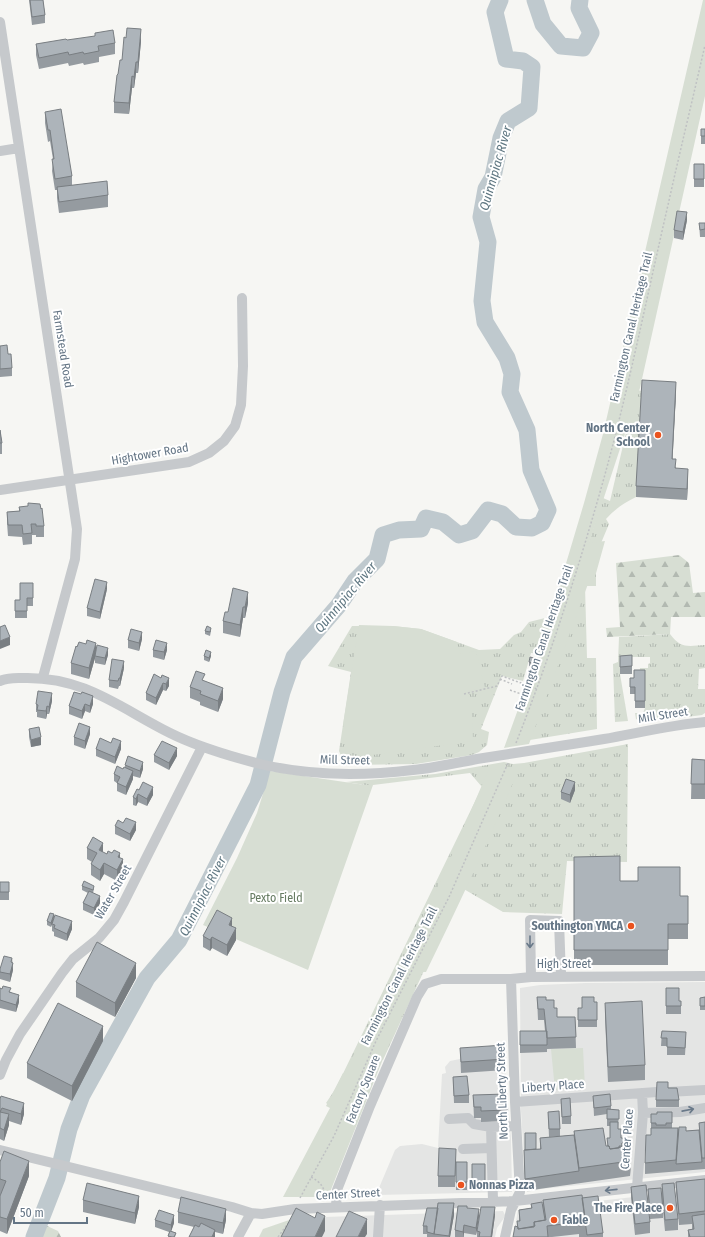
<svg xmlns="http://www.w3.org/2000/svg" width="705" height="1237" font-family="'Fira Sans Condensed',sans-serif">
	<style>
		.built { fill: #e4e5e4 }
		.grass { fill: url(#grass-tufts) }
		.forest { fill: url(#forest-firs) }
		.park { fill: #d7ded3 }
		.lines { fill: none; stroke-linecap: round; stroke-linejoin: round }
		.river { stroke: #bfc9ce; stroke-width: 17 }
		.path { stroke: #bfc1c3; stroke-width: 1.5; stroke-dasharray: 2 2; stroke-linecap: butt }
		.minor { stroke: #c6c9cc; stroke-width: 10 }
		.wall { fill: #959ba0 }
		.shaded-wall { fill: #797e82 }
		.building { fill: #adb4ba; stroke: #797e82 }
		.oneway { stroke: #697989 }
		.poi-dot { fill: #ea531f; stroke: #fff; stroke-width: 1.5 }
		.labels { text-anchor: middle; stroke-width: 4; stroke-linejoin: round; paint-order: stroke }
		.street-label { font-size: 12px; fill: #647585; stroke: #fff }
		.poi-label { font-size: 12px; font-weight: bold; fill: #647585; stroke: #fff; text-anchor: end }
		.park-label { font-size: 12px; fill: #677c63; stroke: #fff }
		.water-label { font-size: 13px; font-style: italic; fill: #5f7782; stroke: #fff }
	</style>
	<defs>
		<pattern id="grass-tufts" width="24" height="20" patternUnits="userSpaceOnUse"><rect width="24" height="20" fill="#d7ded3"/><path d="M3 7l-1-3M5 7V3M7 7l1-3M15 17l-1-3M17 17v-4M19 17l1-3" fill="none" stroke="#b2b9b1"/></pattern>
		<pattern id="forest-firs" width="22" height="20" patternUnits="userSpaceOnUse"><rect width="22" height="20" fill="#d7ded3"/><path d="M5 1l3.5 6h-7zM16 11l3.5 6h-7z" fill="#b2b9b1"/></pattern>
	</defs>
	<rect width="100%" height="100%" fill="#f6f6f3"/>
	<!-- built -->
	<path class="built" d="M 705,982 L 705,1172 L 541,1189 L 527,1192 L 525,1176 L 521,1111 L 520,988 L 540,985 L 586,983 Z
		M 504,1056 L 511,1138 L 512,1192 L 376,1195 L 395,1150 L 400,1146 L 422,1144 L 438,1148 L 442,1074 L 446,1073 L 445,1067 L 450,1061 L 460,1059 Z
		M 705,1189 L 705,1237 L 513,1237 L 518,1210 Z
		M 503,1211 L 505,1215 L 504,1218 L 497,1228 L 495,1237 L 285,1237 L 295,1218 Z"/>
	<!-- grass -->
	<path class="grass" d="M 636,390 L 642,391 L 636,497 C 624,503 615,509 606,519 L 609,524 L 596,555 L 596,586 L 585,586 L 587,658 L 596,658 L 597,729 L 530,740 L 528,732 L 603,498 L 610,501 Z
		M 569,555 L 547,654 L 531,653 L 523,681 L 502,676 L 481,729 L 489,732 L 487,745 L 479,752 L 472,755 L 416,764 L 350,765 L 343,760 L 339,751 L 351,672 L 328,666 L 352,626 L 393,626 L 421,629 L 479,650 L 500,649 L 514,635 L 521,632 L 529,622 L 549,617 L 555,604 Z
		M 670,634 C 681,649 688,646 705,645 L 705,668 L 699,669 L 698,689 L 705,689 L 705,713 L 702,715 L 640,723 L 638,720 L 636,719 L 635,713 L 643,713 L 645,708 L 645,678 L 639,678 L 640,668 L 648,668 L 648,664 L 650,663 L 650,657 L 621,657 L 620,674 L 628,721 L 615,722 L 613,664 L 618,662 L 619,637 Z
		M 628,744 L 627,862 L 567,861 L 562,914 L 503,912 L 462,888 L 383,1060 L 376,1058 L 337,1111 L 326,1103 L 336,1088 L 482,787 L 470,773 L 373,785 L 365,785 L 346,782 L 435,774 L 504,762 L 513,764 L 524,763 Z"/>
	<!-- forest -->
	<path class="forest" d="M 679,555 L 689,563 L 693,593 L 705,592 L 705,617 L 671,617 L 670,634 L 607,637 L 606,628 L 620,627 L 616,563 Z
		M 50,1174 L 64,1176 L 45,1225 L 58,1231 L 61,1237 L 29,1237 Z"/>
	<!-- park -->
	<path class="park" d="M 703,0 L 705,0 L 705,96 L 640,388 L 589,543 L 605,541 L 593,584 L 588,584 L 529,744 L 504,748 L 562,588 L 559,587 L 584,503 L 603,434 Z
		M 359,625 L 393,626 L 421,629 L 457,642 L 460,654 L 476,651 L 485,688 L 468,691 L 472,714 L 473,741 L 372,755 L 361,754 L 345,738 L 343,725 Z
		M 520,766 C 491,836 460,903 426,972 L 421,972 L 383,1059 L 328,1197 L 283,1197 L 330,1108 L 326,1106 L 343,1073 L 344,1073 L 395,977 L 400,969 L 432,902 L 431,902 L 454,850 L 488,771 Z
		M 270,771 L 365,785 L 373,785 L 308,970 L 203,925 L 237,858 L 257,813 Z
		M 583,1048 L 585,1088 L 555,1090 L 551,1049 Z
		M 295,1218 L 285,1237 L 259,1237 L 263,1229 Z"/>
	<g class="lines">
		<!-- river -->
		<path class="river" d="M 535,0 L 543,24 L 561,46 L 583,48 L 591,33 L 579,8 L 580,0
			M 34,1237 L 57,1178 L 69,1129 L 82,1095 L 147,978 L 179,940 L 258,785 L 282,692 L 294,657 L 339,605 L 355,581 L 377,559 L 383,535 L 399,530 L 421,529 L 426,518 L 443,522 L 459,535 L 472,531 L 488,510 L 502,514 L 516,527 L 532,528 L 542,523 L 548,510 L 531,470 L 527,430 L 510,392 L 512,374 L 507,358 L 485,322 L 482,301 L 488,242 L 481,217 L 486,189 L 493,177 L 501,138 L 508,121 L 529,108 L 532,67 L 523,61 L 506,59 L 495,12 L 500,0"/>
		<!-- path -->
		<path class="path" d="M 500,679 L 512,684
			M 510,690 L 524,695 L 527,685
			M 464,694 L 497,686 L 502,676 L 537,689
			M 516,743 C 550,657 579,567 604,478 C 629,387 647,296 668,205 C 680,151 693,98 705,45
			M 311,1177 C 320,1182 324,1186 325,1196 L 320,1197
			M 300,1198 L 334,1136 L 376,1041 L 449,897 L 508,763
			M 278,1237 L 289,1222"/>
		<!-- minor -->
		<path class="minor" d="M 0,22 L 77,529 L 75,559 L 43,677
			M 0,151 L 19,148
			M 0,490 L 189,462 L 209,453 L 224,441 L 235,426 L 241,405 L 243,366 L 242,298
			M 0,681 C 8,677 16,678 25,678 C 85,677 120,708 170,733 C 198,747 229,756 260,764 C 310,776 362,776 413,770 C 434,768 456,763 477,759 C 520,752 562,746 604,739 C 638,733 671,725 705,722
			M 531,977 L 530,920 L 559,921 L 561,977
			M 0,1075 L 6,1060 L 20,1034 L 62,973 L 73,959 L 99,938 L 114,920 L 124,902 L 202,747
			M 668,1092 L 705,1090
			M 515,1102 L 657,1092
			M 643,1113 L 680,1112 L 705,1108
			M 449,1119 L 468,1118 L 474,1124 L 491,1127
			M 463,1149 L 491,1148
			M 0,1150 L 232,1207 L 251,1213 L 262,1214 L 295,1209 L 515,1201 L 705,1180
			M 637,1187 L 643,1113 L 642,1093
			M 493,1201 L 491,1127 L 516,1126
			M 336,1207 L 337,1190 L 370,1106 L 417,997 L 425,984 L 441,979 L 511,979 L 531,977 L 705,976
			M 238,1237 L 251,1213
			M 378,1237 L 380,1205
			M 505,1237 L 511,1210 L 520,1192 L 515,1102 L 511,979"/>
	</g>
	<!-- wall -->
	<path class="wall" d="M 29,0 L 43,0 L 45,15 L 45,23 L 32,25 Z
		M 95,33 L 115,43 L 115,54 L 99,57 L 99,62 L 84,65 L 83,63 L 69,66 L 68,63 L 39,69 L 36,55 L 36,44 L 95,37 Z
		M 141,41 L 138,73 L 136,73 L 134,88 L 132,88 L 129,114 L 114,113 L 114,102 L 118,74 L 122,60 Z
		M 45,112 L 72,176 L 72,185 L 108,195 L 108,207 L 59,213 L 57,198 L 57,190 L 55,190 L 52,171 L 53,159 L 50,141 L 48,142 L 45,123 Z
		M 701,129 L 705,129 L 705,144 L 701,144 Z
		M 694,164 L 704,164 L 704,187 L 694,187 Z
		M 687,220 L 683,240 L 674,238 L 674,230 Z
		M 699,223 L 705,223 L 705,237 L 700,237 Z
		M 0,346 L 12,368 L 12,376 L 0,377 Z
		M 676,393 L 672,459 L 676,468 L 688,480 L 687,500 L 636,497 L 636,486 Z
		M 0,430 L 2,443 L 2,454 L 0,454 Z
		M 19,507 L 44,526 L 44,537 L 36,537 L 36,535 L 32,535 L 32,544 L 23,545 L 22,537 L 8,536 L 7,523 L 7,512 L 19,511 Z
		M 33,583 L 33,606 L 27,606 L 27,618 L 15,618 L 15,600 L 20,600 Z
		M 107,589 L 100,619 L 87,616 L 87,608 Z
		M 248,603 L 245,618 L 243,618 L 240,637 L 223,633 L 223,621 L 228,612 Z
		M 205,631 L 211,631 L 210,636 L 205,634 Z
		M 142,639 L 139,651 L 128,648 L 128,640 Z
		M 86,644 L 96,650 L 108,655 L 105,665 L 95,663 L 95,658 L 89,679 L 71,674 L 71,663 L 77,647 Z
		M 153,650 L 167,650 L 164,660 L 153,657 Z
		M 632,655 L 632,674 L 620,674 L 620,656 Z
		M 204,656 L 211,656 L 209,662 L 204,660 Z
		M 529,662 L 534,662 L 533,667 L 529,666 Z
		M 124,668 L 120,686 L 119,686 L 118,689 L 109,687 L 109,680 Z
		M 645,670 L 645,708 L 635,708 L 635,694 L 630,694 L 630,678 L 634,678 Z
		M 154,674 L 169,686 L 166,691 L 163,690 L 156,705 L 146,700 L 146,693 Z
		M 205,681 L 223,699 L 218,712 L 200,705 L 200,702 L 190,698 L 190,687 Z
		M 74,692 L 93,704 L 90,713 L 85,711 L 82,719 L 69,714 L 69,706 Z
		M 52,701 L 49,714 L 47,714 L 46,719 L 37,717 L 37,712 L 36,712 L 36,704 Z
		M 29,729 L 41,745 L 31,747 L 29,737 Z
		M 90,734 L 85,749 L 74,745 L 74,737 Z
		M 96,749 L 121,749 L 115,764 L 96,756 Z
		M 154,755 L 177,756 L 169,770 L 154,762 Z
		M 692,759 L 705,760 L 705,799 L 691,799 Z
		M 125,765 L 143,769 L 140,778 L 133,776 L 133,779 L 126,795 L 117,791 L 117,783 L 114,781 L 114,774 L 123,769 L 125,768 Z
		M 139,790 L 153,795 L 147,806 L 138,802 L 136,806 L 133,805 L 133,797 Z
		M 575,790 L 570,803 L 561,799 L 561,792 Z
		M 115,826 L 136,830 L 130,841 L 115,834 Z
		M 87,848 L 120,858 L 123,870 L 117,881 L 104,874 L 100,881 L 91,875 L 91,864 L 92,862 L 87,859 Z
		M 574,857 L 620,881 L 680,896 L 688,896 L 688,939 L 668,939 L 668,965 L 574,965 Z
		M 0,882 L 9,882 L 9,900 L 0,900 Z
		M 82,886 L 94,889 L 93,893 L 100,903 L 94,915 L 83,910 L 83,903 L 88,893 L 82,890 Z
		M 54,914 L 51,927 L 47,925 L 47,921 Z
		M 52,924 L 72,929 L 67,941 L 54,936 L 54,932 L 52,931 Z
		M 232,927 L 236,940 L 227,956 L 212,948 L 210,951 L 203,947 L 203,936 Z
		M 12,963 L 13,970 L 10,982 L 0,979 L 0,969 Z
		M 136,978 L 115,1017 L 76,997 L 76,982 Z
		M 0,988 L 11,992 L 19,1002 L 16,1012 L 0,1008 Z
		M 666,988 L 679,1001 L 681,1001 L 681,1014 L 666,1014 Z
		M 537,997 L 546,1000 L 554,1008 L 557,1017 L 575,1017 L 576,1048 L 547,1049 L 547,1052 L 520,1053 L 520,1031 L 545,1031 L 544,1020 L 538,1020 Z
		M 705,997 L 705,1010 L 700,1010 L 700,998 Z
		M 594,1002 L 597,1002 L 597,1027 L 578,1027 L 578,1008 L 582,1008 Z
		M 605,1003 L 645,1065 L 645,1080 L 608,1082 L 605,1018 Z
		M 662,1031 L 686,1039 L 685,1055 L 667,1055 L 667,1046 L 661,1046 Z
		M 103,1041 L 72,1101 L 27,1078 L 27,1063 Z
		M 460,1048 L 505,1059 L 505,1070 L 461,1073 Z
		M 453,1077 L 469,1095 L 469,1103 L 454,1103 Z
		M 668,1088 L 679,1100 L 679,1107 L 656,1107 L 656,1100 Z
		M 473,1095 L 507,1110 L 507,1121 L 481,1122 L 481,1118 L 474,1118 Z
		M 593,1096 L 611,1106 L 611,1110 L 619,1110 L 618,1129 L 624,1143 L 631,1157 L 630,1176 L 525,1191 L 524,1150 L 540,1149 L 540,1138 L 574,1135 L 574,1131 L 606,1146 L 607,1146 L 610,1138 L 610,1126 L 607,1126 L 607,1114 L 594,1116 Z
		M 0,1099 L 24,1114 L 21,1125 L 9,1121 L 9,1125 L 4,1141 L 0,1139 Z
		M 561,1099 L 571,1116 L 571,1124 L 562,1124 Z
		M 548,1112 L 560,1129 L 560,1136 L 549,1137 Z
		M 672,1112 L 672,1128 L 686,1131 L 699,1130 L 699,1123 L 705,1122 L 705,1169 L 645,1174 L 645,1163 L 651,1135 L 651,1114 L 657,1114 Z
		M 456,1160 L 455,1187 L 438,1187 L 438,1176 Z
		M 0,1162 L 29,1176 L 7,1234 L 0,1231 L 0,1196 L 1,1194 L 0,1194 Z
		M 456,1162 L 467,1162 L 467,1190 L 456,1190 Z
		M 472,1164 L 485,1164 L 485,1188 L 472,1188 Z
		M 705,1179 L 705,1237 L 688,1237 L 688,1230 L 692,1229 L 692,1224 L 679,1225 L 676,1193 L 676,1182 Z
		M 662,1184 L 678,1219 L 678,1230 L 665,1231 L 663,1211 L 663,1218 L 650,1219 L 648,1197 L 648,1189 L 662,1194 Z
		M 631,1187 L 650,1222 L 650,1233 L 635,1235 L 631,1198 Z
		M 582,1198 L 603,1233 L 603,1237 L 579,1237 L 579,1234 L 552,1237 L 513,1237 L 517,1226 L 517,1221 L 519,1221 L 519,1210 L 531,1208 L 531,1204 L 543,1205 L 543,1200 Z
		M 83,1200 L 139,1207 L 135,1224 L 83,1212 Z
		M 467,1208 L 479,1217 L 476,1235 L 464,1233 L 464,1237 L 455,1237 L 455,1230 Z
		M 178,1212 L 226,1220 L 223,1234 L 215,1232 L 215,1237 L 189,1237 L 194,1227 L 178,1223 Z
		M 454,1215 L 450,1237 L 427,1237 L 427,1234 L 423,1234 L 423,1226 Z
		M 495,1215 L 492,1237 L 477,1237 L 477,1231 Z
		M 155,1220 L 174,1223 L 171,1231 L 176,1233 L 175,1237 L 168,1237 L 169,1232 L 155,1227 Z"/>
	<!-- shaded-wall -->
	<path class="shaded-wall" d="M 141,29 L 141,41 L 138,73 L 138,62 Z
		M 136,62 L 136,73 L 134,88 L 134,77 Z
		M 132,76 L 132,88 L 129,114 L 129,103 Z
		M 687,212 L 687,220 L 683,240 L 683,232 Z
		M 676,382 L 676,393 L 672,470 L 672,459 Z
		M 688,469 L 688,480 L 687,500 L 687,489 Z
		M 107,582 L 107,589 L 100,619 L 100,612 Z
		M 248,592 L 248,603 L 245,618 L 245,607 Z
		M 243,607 L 243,618 L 240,637 L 240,625 Z
		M 142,632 L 142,639 L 139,651 L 139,643 Z
		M 10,637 L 10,645 L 0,649 L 0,641 Z
		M 96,643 L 96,654 L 95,656 L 95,658 L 89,679 L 89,668 Z
		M 167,643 L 167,650 L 164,660 L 164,652 Z
		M 108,648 L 108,655 L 105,665 L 105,658 Z
		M 211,652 L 211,656 L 209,662 L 209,658 Z
		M 124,661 L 124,668 L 120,686 L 120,678 Z
		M 169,678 L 169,686 L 166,691 L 166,684 Z
		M 163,683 L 163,690 L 156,705 L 156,698 Z
		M 223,688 L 223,699 L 218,712 L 218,701 Z
		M 52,693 L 52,701 L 49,714 L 49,707 Z
		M 93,696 L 93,704 L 90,713 L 90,706 Z
		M 85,704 L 85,711 L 82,719 L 82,711 Z
		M 47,706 L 47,714 L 46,719 L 46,711 Z
		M 90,727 L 90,734 L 85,749 L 85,741 Z
		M 41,737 L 41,745 L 31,747 L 31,740 Z
		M 121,741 L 121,749 L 115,764 L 115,757 Z
		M 177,748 L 177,756 L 169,770 L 169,763 Z
		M 143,762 L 143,769 L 140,778 L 140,771 Z
		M 133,771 L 133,779 L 126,795 L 126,787 Z
		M 575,782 L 575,790 L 570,803 L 570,795 Z
		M 153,787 L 153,795 L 147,806 L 147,799 Z
		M 138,794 L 138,802 L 136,806 L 136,799 Z
		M 136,822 L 136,830 L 130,841 L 130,834 Z
		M 103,843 L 103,854 L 99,850 Z
		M 120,853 L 120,864 L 123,859 L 123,870 L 117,881 L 117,870 L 118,857 Z
		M 104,863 L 104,874 L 100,881 L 100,870 Z
		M 100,896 L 100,903 L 94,915 L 94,908 Z
		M 54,914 L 54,918 L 51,927 L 51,923 Z
		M 232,918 L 232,929 L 229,925 Z
		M 72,921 L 72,929 L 67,941 L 67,934 Z
		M 236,928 L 236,940 L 227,956 L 227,945 Z
		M 212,937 L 212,948 L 210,951 L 210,940 Z
		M 12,958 L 13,970 L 10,982 L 10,974 Z
		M 136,963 L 136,978 L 115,1017 L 115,1003 Z
		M 19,995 L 19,1002 L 16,1012 L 16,1005 Z
		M 103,1026 L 103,1041 L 72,1101 L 72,1086 Z
		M 24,1103 L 24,1114 L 21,1125 L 21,1114 Z
		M 9,1114 L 9,1125 L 4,1141 L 4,1130 Z
		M 631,1142 L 631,1157 L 630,1176 L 630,1161 Z
		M 29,1161 L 29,1176 L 7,1234 L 7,1219 Z
		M 139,1196 L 139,1207 L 135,1224 L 135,1213 Z
		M 454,1203 L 454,1215 L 450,1237 L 449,1237 Z
		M 495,1207 L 495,1215 L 492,1237 L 491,1237 Z
		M 226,1209 L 226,1220 L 223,1234 L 223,1223 Z
		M 479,1209 L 479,1217 L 476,1235 L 476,1228 Z
		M 174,1215 L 174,1223 L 171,1232 L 171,1225 Z
		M 325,1216 L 325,1231 L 322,1237 L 315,1237 Z
		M 367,1219 L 367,1234 L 365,1237 L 358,1237 Z
		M 464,1225 L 464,1233 L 463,1237 L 463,1232 Z
		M 215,1230 L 215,1237 L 212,1237 Z"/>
	<!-- building -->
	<path class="building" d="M 30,0 L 43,0 L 45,15 L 32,17 Z
		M 127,28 L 141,29 L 138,62 L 136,62 L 134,77 L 132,76 L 129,103 L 114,102 L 117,75 L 118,74 L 120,60 L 122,60 L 124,37 L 126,38 Z
		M 113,30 L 115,43 L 98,46 L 99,51 L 84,54 L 83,52 L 69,55 L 68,52 L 39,58 L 36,44 L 66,39 L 67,40 L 95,36 L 95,33 Z
		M 61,109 L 72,176 L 55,179 L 52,159 L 54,159 L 50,130 L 48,130 L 45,112 Z
		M 701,129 L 705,129 L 705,136 L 701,136 Z
		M 694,164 L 704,164 L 704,179 L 694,179 Z
		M 107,181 L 108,195 L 59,202 L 57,187 Z
		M 677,211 L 687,212 L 683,232 L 674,230 Z
		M 699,223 L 705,223 L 705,229 L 700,230 Z
		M 7,345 L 8,354 L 11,354 L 12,368 L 0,369 L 0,346 Z
		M 642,380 L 676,382 L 672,459 L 676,459 L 675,468 L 688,469 L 687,489 L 636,486 Z
		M 0,430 L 2,443 L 0,443 Z
		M 28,503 L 40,504 L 41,509 L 42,508 L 44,526 L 36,526 L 36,524 L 31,524 L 32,533 L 23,534 L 22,525 L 8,525 L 7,512 L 20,511 L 19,507 L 28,506 Z
		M 95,579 L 107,582 L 100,612 L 87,608 Z
		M 20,583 L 33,583 L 33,598 L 27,598 L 27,611 L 15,611 L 15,600 L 20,600 Z
		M 233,588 L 248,592 L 245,607 L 243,607 L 240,625 L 223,621 L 225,612 L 228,612 Z
		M 5,625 L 10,637 L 0,641 L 0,627 Z
		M 207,626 L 211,628 L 210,632 L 205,631 Z
		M 131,629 L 142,632 L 139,643 L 128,640 Z
		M 87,640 L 96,643 L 89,668 L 71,663 L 76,646 L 77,647 L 79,642 L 86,644 Z
		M 156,640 L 167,643 L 164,652 L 153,650 Z
		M 97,645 L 108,648 L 105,658 L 95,656 Z
		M 206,650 L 211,652 L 209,658 L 204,656 Z
		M 632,655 L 632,666 L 620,667 L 620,656 Z
		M 530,657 L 534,658 L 533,663 L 529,662 Z
		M 112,659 L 124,661 L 120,678 L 119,678 L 118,681 L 109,680 Z
		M 634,670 L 645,670 L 645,701 L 635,701 L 635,687 L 630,687 L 630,678 L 634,678 Z
		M 196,671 L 205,674 L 202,680 L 223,688 L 218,701 L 200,694 L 201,691 L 190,687 Z
		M 154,674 L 161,678 L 162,675 L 169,678 L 166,684 L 163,683 L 156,698 L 146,693 Z
		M 38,691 L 52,693 L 49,707 L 47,706 L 46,711 L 37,710 L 38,705 L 36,704 Z
		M 74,692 L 81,694 L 82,692 L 93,696 L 90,706 L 85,704 L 82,711 L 69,706 Z
		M 79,723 L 90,727 L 85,741 L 74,737 Z
		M 39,727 L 41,737 L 31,740 L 29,729 Z
		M 100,738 L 111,743 L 113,738 L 121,741 L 115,757 L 96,749 Z
		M 162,741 L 177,748 L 169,763 L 154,755 Z
		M 128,756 L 143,762 L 140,771 L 125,765 Z
		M 692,759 L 705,760 L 705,784 L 691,784 Z
		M 117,766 L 123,769 L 124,767 L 133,771 L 126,787 L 117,783 L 120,777 L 114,774 Z
		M 566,779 L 575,782 L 570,795 L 561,792 Z
		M 143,782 L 153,787 L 147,799 L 138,794 L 136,799 L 133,797 L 137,789 L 139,790 Z
		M 126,818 L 136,822 L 130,834 L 115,826 L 118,820 L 123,823 Z
		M 93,837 L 103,843 L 99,850 L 107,854 L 108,851 L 112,853 L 114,850 L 120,853 L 118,857 L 123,859 L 117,870 L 104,863 L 100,870 L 91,864 L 97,853 L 87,848 Z
		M 620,856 L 620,881 L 638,881 L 638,867 L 680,867 L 680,896 L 688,896 L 688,924 L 668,924 L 668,950 L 574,950 L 574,857 Z
		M 84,881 L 94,886 L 93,890 L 82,886 Z
		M 0,882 L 9,882 L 9,892 L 0,892 Z
		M 89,891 L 100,896 L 94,908 L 83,903 Z
		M 217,910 L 232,918 L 229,925 L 236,928 L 227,945 L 212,937 L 210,940 L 203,936 Z
		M 50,913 L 54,914 L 51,923 L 47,921 Z
		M 55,915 L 72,921 L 67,934 L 54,928 L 55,925 L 52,924 Z
		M 97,942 L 136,963 L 115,1003 L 76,982 Z
		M 4,956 L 12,958 L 11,962 L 13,963 L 10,974 L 0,972 L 0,969 Z
		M 3,986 L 11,988 L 9,992 L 19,995 L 16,1005 L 0,1000 L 0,988 L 2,989 Z
		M 666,988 L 679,988 L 679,1001 L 681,1001 L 681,1006 L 666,1006 Z
		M 537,997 L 546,997 L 546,1000 L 554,1000 L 554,1008 L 557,1008 L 557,1017 L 575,1017 L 576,1037 L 547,1038 L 544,1009 L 538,1009 Z
		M 582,997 L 594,997 L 594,1002 L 597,1002 L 597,1020 L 578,1020 L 578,1008 L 582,1008 Z
		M 705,997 L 705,1006 L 700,1006 L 700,998 Z
		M 642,1001 L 645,1065 L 608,1067 L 605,1003 Z
		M 58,1003 L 103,1026 L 72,1086 L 27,1063 Z
		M 520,1031 L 547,1031 L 547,1045 L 520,1045 Z
		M 662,1031 L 686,1032 L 685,1048 L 667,1047 L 667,1038 L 661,1038 Z
		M 504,1045 L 505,1059 L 461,1062 L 460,1048 Z
		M 467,1076 L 469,1095 L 454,1096 L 453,1077 Z
		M 657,1082 L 668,1082 L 668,1088 L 677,1088 L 679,1100 L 656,1100 Z
		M 506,1094 L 507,1110 L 481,1111 L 481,1107 L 474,1107 L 473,1095 Z
		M 610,1094 L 611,1106 L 594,1108 L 593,1096 Z
		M 1,1096 L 24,1103 L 21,1114 L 2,1108 L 0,1112 L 9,1114 L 4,1130 L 0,1128 L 0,1099 Z
		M 570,1098 L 571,1116 L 562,1117 L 561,1099 Z
		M 607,1109 L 619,1110 L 619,1119 L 607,1119 Z
		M 559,1111 L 560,1129 L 549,1129 L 548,1112 Z
		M 657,1112 L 672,1112 L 672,1123 L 666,1123 L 666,1125 L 656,1125 L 656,1123 L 651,1123 L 651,1114 L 657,1114 Z
		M 610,1122 L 618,1122 L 618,1129 L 621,1129 L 621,1138 L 624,1138 L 624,1143 L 622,1143 L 622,1146 L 619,1146 L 619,1148 L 610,1149 L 609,1146 L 608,1146 L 607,1138 L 610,1138 Z
		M 705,1122 L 705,1158 L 702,1158 L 699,1123 Z
		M 679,1127 L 686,1127 L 686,1131 L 699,1130 L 702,1162 L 676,1164 Z
		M 603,1128 L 606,1146 L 609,1146 L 610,1149 L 622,1147 L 622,1143 L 631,1142 L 630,1161 L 579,1168 L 574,1131 Z
		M 651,1128 L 678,1128 L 676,1160 L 645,1163 L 646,1135 L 651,1135 Z
		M 525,1133 L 536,1133 L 536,1149 L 525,1150 Z
		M 574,1135 L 579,1171 L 525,1179 L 524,1150 L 541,1149 L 540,1138 Z
		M 439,1148 L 456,1149 L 455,1176 L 438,1176 Z
		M 4,1151 L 29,1161 L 7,1219 L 0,1217 L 0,1196 L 6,1181 L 0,1179 L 0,1162 Z
		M 456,1162 L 467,1162 L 467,1182 L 456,1182 Z
		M 472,1164 L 485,1164 L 485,1181 L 472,1181 Z
		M 705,1179 L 705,1211 L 679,1214 L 676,1182 Z
		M 87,1183 L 139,1196 L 135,1213 L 83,1200 Z
		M 674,1183 L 678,1219 L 665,1220 L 662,1184 Z
		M 646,1185 L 650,1222 L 635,1224 L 631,1187 Z
		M 661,1188 L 663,1210 L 650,1212 L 648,1189 Z
		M 582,1195 L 586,1225 L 579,1226 L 579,1222 L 547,1226 L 548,1237 L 513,1237 L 515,1226 L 518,1227 L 518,1229 L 535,1226 L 534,1222 L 546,1220 L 543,1200 Z
		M 598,1196 L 603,1233 L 587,1235 L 582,1198 Z
		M 181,1197 L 226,1209 L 223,1223 L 178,1212 Z
		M 542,1202 L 545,1220 L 534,1222 L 534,1227 L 518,1229 L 517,1221 L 520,1221 L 519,1210 L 532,1208 L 531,1204 Z
		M 438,1203 L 454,1203 L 449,1236 L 434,1234 Z
		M 458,1206 L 467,1206 L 467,1208 L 479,1209 L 476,1228 L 464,1225 L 463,1232 L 455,1230 Z
		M 481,1207 L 495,1207 L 491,1237 L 479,1237 L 480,1232 L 477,1231 Z
		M 296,1208 L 315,1218 L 317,1212 L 325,1216 L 315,1237 L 281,1237 Z
		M 427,1208 L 438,1208 L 434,1234 L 427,1232 L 427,1226 L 423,1226 Z
		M 159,1210 L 174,1215 L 171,1225 L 155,1220 Z
		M 349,1211 L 367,1219 L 358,1237 L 336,1237 Z
		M 705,1214 L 705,1237 L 690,1237 L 688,1230 L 694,1229 L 692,1216 Z
		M 201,1223 L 215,1230 L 212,1237 L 189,1237 L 195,1225 L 199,1227 Z
		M 170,1231 L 176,1233 L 174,1237 L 172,1237 L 168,1236 Z"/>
	<!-- one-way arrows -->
	<defs><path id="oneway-shaft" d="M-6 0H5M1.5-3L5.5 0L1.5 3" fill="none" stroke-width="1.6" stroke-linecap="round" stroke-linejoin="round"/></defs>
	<g class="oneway">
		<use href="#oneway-shaft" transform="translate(530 942) rotate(90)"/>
		<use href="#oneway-shaft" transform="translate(688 1110) rotate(-11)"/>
		<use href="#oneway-shaft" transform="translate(611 1190) rotate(174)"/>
	</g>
	<!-- markers -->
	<g class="poi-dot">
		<circle cx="658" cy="435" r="4"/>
		<circle cx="631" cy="926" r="4"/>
		<circle cx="461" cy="1185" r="4"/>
		<circle cx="670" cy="1208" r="4"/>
		<circle cx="554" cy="1220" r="4"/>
	</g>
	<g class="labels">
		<!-- street labels -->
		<g class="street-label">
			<text transform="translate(631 327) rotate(-77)" y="4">Farmington Canal Heritage Trail</text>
			<text transform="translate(63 349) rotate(81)" y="4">Farmstead Road</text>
			<text transform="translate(150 454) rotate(-10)" y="4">Hightower Road</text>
			<text transform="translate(544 638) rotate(-71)" y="4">Farmington Canal Heritage Trail</text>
			<text transform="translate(663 715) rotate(-9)" y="4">Mill Street</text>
			<text transform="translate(345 760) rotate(1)" y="4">Mill Street</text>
			<text transform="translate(113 892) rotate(-60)" y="4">Water Street</text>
			<text x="564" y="968">High Street</text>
			<text transform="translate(399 976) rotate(-63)" y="4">Farmington Canal Heritage Trail</text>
			<text transform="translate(553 1086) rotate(-4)" y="4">Liberty Place</text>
			<text transform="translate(363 1089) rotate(-68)" y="4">Factory Square</text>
			<text transform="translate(502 1091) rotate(-92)" y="4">North Liberty Street</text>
			<text transform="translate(627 1139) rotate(-86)" y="4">Center Place</text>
			<text transform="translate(348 1194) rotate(-3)" y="4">Center Street</text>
		</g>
		<!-- poi labels -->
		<g class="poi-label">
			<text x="650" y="432">North Center<tspan x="650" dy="14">School</tspan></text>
			<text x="623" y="930">Southington YMCA</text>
			<text x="469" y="1189" text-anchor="start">Nonnas Pizza</text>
			<text x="662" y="1212">The Fire Place</text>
			<text x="562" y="1224" text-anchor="start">Fable</text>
		</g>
		<!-- park labels -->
		<g class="park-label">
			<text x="276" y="902">Pexto Field</text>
		</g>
		<!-- water labels -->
		<g class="water-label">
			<text transform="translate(495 168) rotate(-74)" y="5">Quinnipiac River</text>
			<text transform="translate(345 597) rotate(-50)" y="5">Quinnipiac River</text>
			<text transform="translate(202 896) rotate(-63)" y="5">Quinnipiac River</text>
		</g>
	</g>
	<!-- scale -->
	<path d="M14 1217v6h73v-6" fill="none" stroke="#647585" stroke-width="2"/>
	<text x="20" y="1217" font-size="12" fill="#647585" stroke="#ffffff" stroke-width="3" paint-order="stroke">50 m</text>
</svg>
